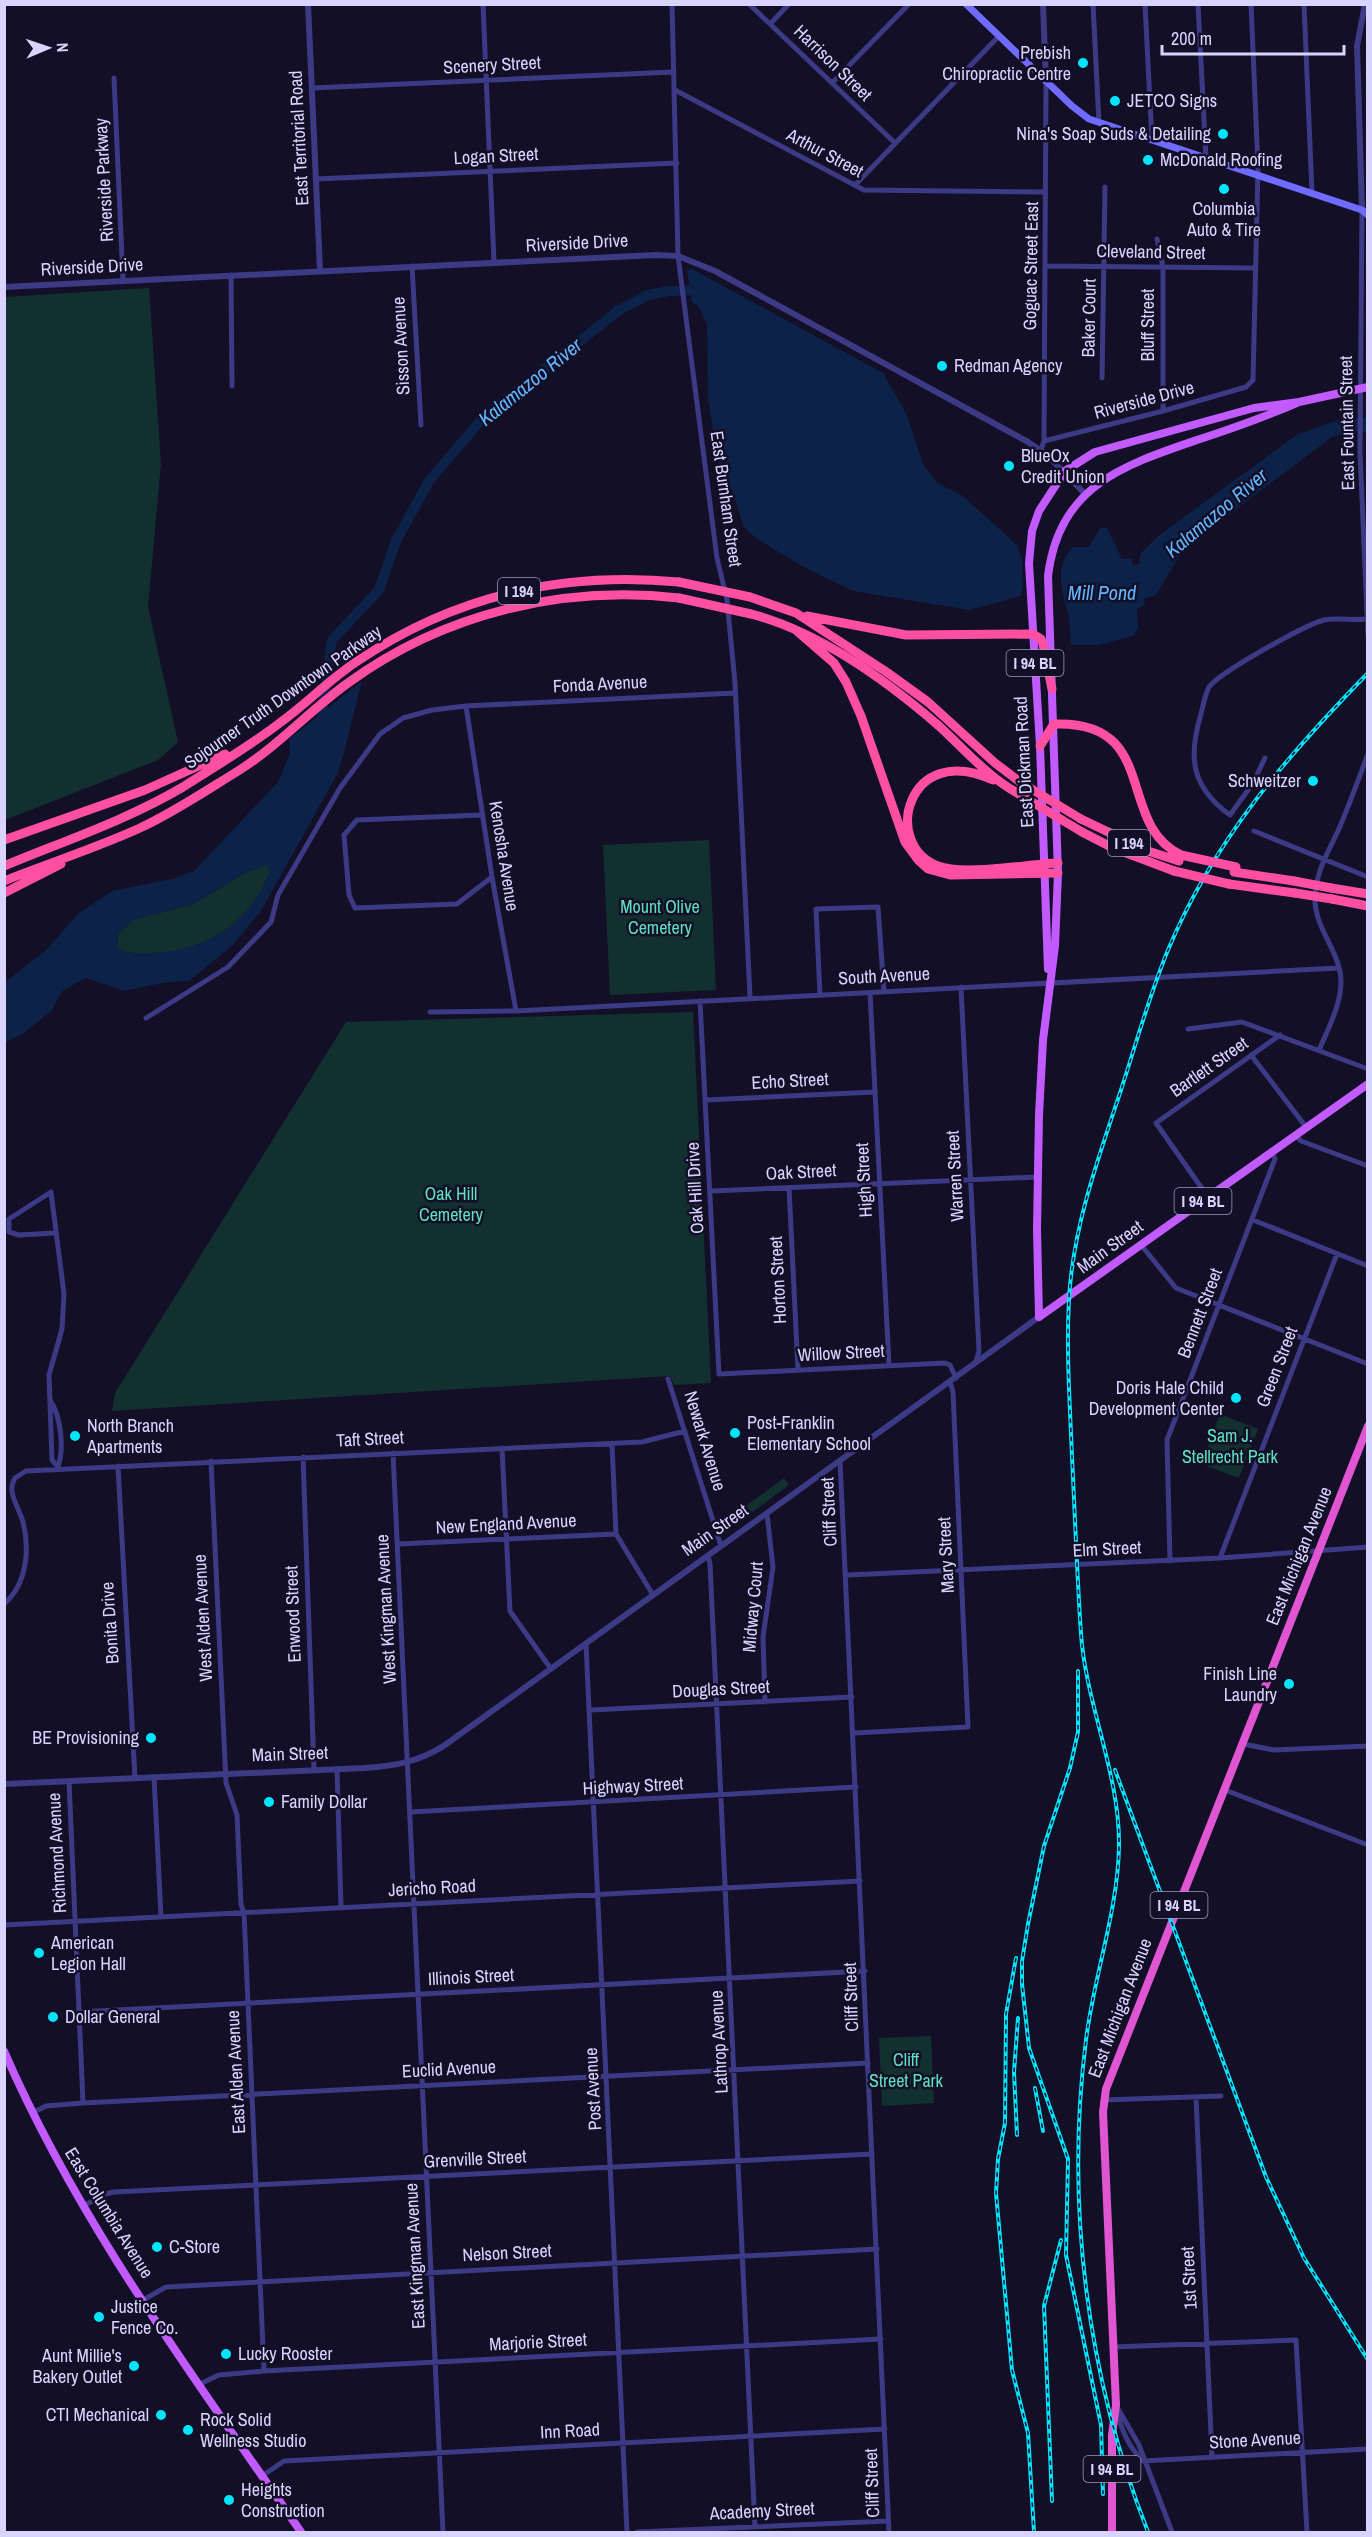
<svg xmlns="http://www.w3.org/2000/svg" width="1372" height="2537" font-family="'Archivo Narrow',sans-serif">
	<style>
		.green { fill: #12302f }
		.water { fill: #0c2248; fill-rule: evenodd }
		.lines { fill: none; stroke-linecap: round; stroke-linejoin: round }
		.river { stroke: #0c2248; stroke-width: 10 }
		.minor { stroke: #3d3a85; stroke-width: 5 }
		.tertiary { stroke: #3d3a85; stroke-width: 6 }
		.secondary { stroke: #6f6bff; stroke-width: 7 }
		.primary { stroke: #c25bff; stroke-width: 8 }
		.trunk { stroke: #e055d1; stroke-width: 8 }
		.motorway { stroke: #ff4fa3; stroke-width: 9 }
		.rail-casing { stroke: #00e5ff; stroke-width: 4 }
		.rail { stroke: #130f26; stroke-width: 1.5; stroke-dasharray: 4.5; stroke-linecap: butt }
		.motorway-bridge { stroke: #ff4fa3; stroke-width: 9 }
		.poi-dot { fill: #00e5ff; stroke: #130f26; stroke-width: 2 }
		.labels { text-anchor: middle; stroke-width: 5; stroke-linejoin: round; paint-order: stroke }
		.shield { fill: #130f26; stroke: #9e99be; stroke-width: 1.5 }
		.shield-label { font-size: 16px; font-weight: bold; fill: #d9d4ff }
		.poi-label { font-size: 18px; fill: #d9d4ff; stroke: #130f26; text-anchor: start }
		.street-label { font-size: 18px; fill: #d9d4ff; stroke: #130f26 }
		.park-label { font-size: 18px; fill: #5fe0c0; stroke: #130f26 }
		.water-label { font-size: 20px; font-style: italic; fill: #62b6ff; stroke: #130f26 }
	</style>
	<rect width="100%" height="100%" fill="#130f26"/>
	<!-- green -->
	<path class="green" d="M 149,288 L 161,463 L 148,607 L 178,742 L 158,760 L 5,820 L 5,297 Z
		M 709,840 L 716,990 L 610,995 L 603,845 Z
		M 266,865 L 270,867 L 270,871 C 252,922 205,952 153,953 C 142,953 126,955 117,948 L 118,934 L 133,920 L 193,904 L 248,871 Z
		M 693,1012 L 711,1383 L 674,1385 L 670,1376 L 112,1411 L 115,1393 L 346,1022 Z
		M 1220,1414 L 1258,1429 L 1239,1478 L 1201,1464 Z
		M 784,1478 L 789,1485 L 751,1513 L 746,1506 Z
		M 931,2036 L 934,2103 L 882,2106 L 879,2038 Z"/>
	<!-- water -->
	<path class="water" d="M 692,269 L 883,373 L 907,415 L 923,464 L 937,483 L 963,496 L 1017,545 L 1022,559 L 1023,587 L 1021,596 L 970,610 L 853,591 L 800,565 L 756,538 L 744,527 L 732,490 L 720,473 L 708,399 L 707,324 L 698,306 L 692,302 L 687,270 Z
		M 1367,418 L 1367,432 L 1349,432 L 1332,437 L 1191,543 L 1177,559 L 1156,595 L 1144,599 L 1145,605 L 1137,609 L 1138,629 L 1133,636 L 1099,645 L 1071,645 C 1070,632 1070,618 1066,606 C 1060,585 1056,564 1073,547 L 1089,547 L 1100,528 L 1107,528 L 1122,559 L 1131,558 L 1133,565 L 1139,564 L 1141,553 L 1158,536 L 1298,434 L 1342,419 Z
		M 362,681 L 339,771 L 261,911 L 233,945 L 189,981 L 168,982 L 124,991 L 86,978 L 62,991 L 52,1010 L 24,1033 L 5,1043 L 5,982 L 46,950 L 79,913 L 112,891 L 176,878 L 195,870 L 278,782 L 290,754 L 289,739 ZM 266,865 L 270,871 C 251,924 202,953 148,953 C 138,953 125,954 117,948 L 118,934 L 133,920 L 193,904 L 248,871 Z"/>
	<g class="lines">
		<!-- river -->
		<path class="river" d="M 320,727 L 332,640 L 379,590 L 396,541 L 429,481 L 482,419 L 619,310 L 648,295 L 669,291 L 702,290"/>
		<!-- minor -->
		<path class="minor" d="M 483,4 L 494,262
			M 672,4 L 678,256 L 717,558 L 727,600 L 735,683 L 750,997
			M 749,4 L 895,143
			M 1093,4 L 1099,123
			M 1145,4 L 1152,141
			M 1198,4 L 1206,159
			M 1304,4 L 1312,193
			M 770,24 L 789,4
			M 114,78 L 123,280
			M 832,83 L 909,4
			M 312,88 L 674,72
			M 675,90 L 864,190 L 1046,192
			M 316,179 L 677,163
			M 855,185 L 999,36
			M 1362,210 L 1360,452 L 1368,636
			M 1157,239 L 1163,267 L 1163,411
			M 412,266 L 421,425
			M 1046,266 L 1256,268
			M 231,275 L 232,386
			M 1102,378 L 1105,187
			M 1044,441 L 1163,411 L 1246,387 L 1253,380 L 1258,167 L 1251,4
			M 1041,450 L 1044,441 L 1046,82
			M 466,706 L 492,877 L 516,1011
			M 1265,758 L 1253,783 L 1230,815 C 1191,787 1188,757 1201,714 C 1203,706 1205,694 1209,687 C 1220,672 1305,625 1324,620 C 1337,617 1353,621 1366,619
			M 482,815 L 357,820 L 344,835 L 349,895 L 355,908 L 457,904 L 492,877
			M 1254,831 L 1368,877
			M 961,987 L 979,1351 L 976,1362
			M 870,993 L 889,1365
			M 820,995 L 816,909 L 878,907 L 884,992
			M 700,1001 L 719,1374 L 945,1363 L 950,1365 L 956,1378
			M 430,1012 L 516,1011 L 1339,968
			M 146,1018 L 228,967 L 271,922 L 278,895 L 340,788 L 380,734 L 403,718 L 432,710 L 466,706 L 735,693
			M 1188,1029 L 1242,1022 L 1368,1069
			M 1319,1050 C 1329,1027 1347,994 1339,967 C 1332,942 1313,922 1315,895 C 1317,870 1328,852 1338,831 C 1349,806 1358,780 1368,754
			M 1251,1055 L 1306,1127
			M 706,1100 L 875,1092
			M 1295,1135 L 1301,1141 L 1368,1166
			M 789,1188 L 798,1370
			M 711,1191 L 1037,1177
			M 1208,1197 L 1156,1123 L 1280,1035
			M 1253,1220 L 1368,1266
			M 55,1233 L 19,1235 L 9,1232 L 9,1219 L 51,1192 L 64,1294 L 62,1329 L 49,1375 L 52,1460 L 57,1466
			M 1141,1245 L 1176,1288 L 1368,1364
			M 668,1379 L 721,1546
			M 50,1400 C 61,1416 65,1451 57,1469
			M 612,1444 L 616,1534 L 653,1595
			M 502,1448 L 510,1611 L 551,1669
			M 393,1453 L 443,2532
			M 303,1457 L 314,1770
			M 211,1461 L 226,1783 L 237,1815 L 241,1905 L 244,1912 L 264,2371
			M 840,1461 L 889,2532
			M 118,1466 L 135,1778
			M 398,1544 L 616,1534
			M 708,1556 L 710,1564 L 755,2527
			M 1220,1558 L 1337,1254
			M 1170,1561 L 1167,1440 L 1275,1159 L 1272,1152
			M 847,1575 L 1220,1558 L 1368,1547
			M 4,1604 C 27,1584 30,1550 23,1522 C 19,1507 6,1492 15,1478 L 26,1471 L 642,1442 L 685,1431
			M 586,1644 L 627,2532
			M 765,1702 L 763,1637 L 773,1567 L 767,1514
			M 591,1710 L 852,1697
			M 854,1733 L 968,1727 L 953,1392 L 950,1382
			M 1243,1744 L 1274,1750 L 1368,1746
			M 337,1769 L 341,1907
			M 154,1777 L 161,1917
			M 69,1781 L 83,2103
			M 1225,1790 L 1368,1845
			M 411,1812 L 856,1787
			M 4,1925 L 860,1881
			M 79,2012 L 865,1971
			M 1196,2097 L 1212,2457
			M 1103,2100 L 1221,2096
			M 32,2113 L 46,2106 L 83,2103 L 868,2063
			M 83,2206 L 105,2194 L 114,2192 L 872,2154
			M 143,2300 L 166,2287 L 877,2249
			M 1113,2347 L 1296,2340 L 1307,2532
			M 200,2384 L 219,2375 L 264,2371 L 881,2339
			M 1116,2405 L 1139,2445 L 1172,2532
			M 1117,2410 C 1121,2430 1128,2446 1142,2460
			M 1143,2461 L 1368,2449
			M 262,2476 L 284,2461 L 885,2429
			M 637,2532 L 888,2521"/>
		<!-- tertiary -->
		<path class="tertiary" d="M 308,4 L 320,270
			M 1043,4 L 1046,82
			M 1362,210 L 1357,46 L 1365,4
			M 4,287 L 655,255 L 678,256 L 715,271 L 1028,442 L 1047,455 L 1085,494
			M 4,1784 L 365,1768 C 394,1766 419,1762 445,1745 L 1039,1317"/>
		<!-- secondary -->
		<path class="secondary" d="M 966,4 L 1072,106 L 1089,119 L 1362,210 L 1368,215"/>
		<!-- primary -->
		<path class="primary" d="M 1048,969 L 1040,746 L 1029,563 L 1032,531 L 1039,511 L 1065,471 L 1095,452 L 1254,408 L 1299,402 L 1368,387
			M 1039,1317 L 1037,1229 L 1039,1115 L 1043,1040 L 1055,946 L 1058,873 L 1048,576 C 1059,485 1124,465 1200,439 C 1234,428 1267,416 1299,402
			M 1039,1317 L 1368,1084
			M 4,2051 C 79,2224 194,2377 301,2532"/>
		<!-- trunk -->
		<path class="trunk" d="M 1112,2532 L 1112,2435 L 1116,2405 L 1103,2112 L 1106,2089 L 1368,1426"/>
		<!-- motorway -->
		<path class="motorway" d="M 750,597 L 796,613 L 885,671 L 928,702 L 995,763 L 1020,782
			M 751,614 C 820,632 886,680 939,726 C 965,750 988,777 1019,794
			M 807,616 L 906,635 L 1033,634 L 1041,639 L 1043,644 L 1052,689
			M 797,631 L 834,663 L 846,682 L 861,716 L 905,842 L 919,861 L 928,869 L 950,875 L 1058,873
			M 1040,746 L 1054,724 C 1161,720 1115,824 1181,855
			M 993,780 C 907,740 881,845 938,866 C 964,876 1028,864 1058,863
			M 1081,819 L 1148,851 L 1179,861
			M 1082,832 L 1113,848 L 1174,871
			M 4,840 L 145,790 L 225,754
			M 4,866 C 64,841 127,820 183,787 C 216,766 250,746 281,722 C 307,703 329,680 356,662 C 453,596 562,571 679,582
			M 1234,872 L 1294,881
			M 4,881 C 49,863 96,848 140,828 C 173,813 207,790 238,771 C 278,746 310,710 348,683 C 444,613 563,585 679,598
			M 1229,884 L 1295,893
			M 1331,888 L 1368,894
			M 4,893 L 61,864
			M 1332,899 L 1368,906"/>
		<!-- rail casing -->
		<g class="rail-casing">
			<path id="rail" d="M 1078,1671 L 1078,1732 L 1070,1768 L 1044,1846 L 1028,1924 L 1022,1961 L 1022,1984 L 1029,2048 L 1068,2159 L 1066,2255 L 1101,2425 L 1103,2494
				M 1115,1770 L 1266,2177 L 1304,2258 L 1368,2360
				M 1016,1958 L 1006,2014 L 1005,2123 L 998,2159 L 996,2193 L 1012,2370 L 1028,2433 L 1034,2532
				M 1035,2088 L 1043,2131
				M 1017,2135 L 1014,2072 L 1018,2018
				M 1052,2501 L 1044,2306 L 1061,2240
				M 1148,2532 C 1087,2377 1065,2205 1086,2040 C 1094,1975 1118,1911 1119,1846 C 1120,1774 1086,1705 1081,1634 C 1077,1575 1075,1516 1072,1457 C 1070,1404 1066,1352 1069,1299 C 1073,1227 1098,1159 1121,1090 C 1136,1044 1149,996 1168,950 C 1214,840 1285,758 1368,673"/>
		</g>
		<!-- rail -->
		<use href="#rail" class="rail"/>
		<!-- motorway-bridge -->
		<path class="motorway-bridge" d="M 679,582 L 750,597
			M 679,598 L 751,614
			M 1020,782 L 1081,819
			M 1019,794 L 1082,832
			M 1181,855 L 1236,867
			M 1174,871 L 1229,884
			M 1294,881 L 1331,888
			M 1295,893 L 1332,899"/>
	</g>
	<!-- markers -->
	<g class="poi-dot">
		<circle cx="1083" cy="63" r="6"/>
		<circle cx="1115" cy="101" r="6"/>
		<circle cx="1223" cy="134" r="6"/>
		<circle cx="1148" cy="160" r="6"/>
		<circle cx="1224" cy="189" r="6"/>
		<circle cx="942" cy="366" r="6"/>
		<circle cx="1009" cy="466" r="6"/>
		<circle cx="1313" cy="781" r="6"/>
		<circle cx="1236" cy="1398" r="6"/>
		<circle cx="735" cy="1433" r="6"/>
		<circle cx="75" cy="1436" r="6"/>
		<circle cx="1289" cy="1684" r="6"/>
		<circle cx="151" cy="1738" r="6"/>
		<circle cx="269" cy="1802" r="6"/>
		<circle cx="39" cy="1953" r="6"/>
		<circle cx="53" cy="2017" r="6"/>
		<circle cx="157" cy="2247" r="6"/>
		<circle cx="99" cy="2317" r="6"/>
		<circle cx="226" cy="2354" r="6"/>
		<circle cx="134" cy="2366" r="6"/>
		<circle cx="161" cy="2415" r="6"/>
		<circle cx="188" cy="2430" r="6"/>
		<circle cx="229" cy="2500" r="6"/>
	</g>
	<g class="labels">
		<!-- shield labels -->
		<g class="shield">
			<rect x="498" y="578" width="42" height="26" rx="4.5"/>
			<rect x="1006.5" y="650" width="57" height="26" rx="4.5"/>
			<rect x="1108" y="830" width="42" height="26" rx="4.5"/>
			<rect x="1174.5" y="1188" width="57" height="26" rx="4.5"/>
			<rect x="1150.5" y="1892" width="57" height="26" rx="4.5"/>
			<rect x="1083.5" y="2456" width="57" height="26" rx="4.5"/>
		</g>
		<g class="shield-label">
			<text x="519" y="597">I 194</text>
			<text x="1035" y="669">I 94 BL</text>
			<text x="1129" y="849">I 194</text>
			<text x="1203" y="1207">I 94 BL</text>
			<text x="1179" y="1911">I 94 BL</text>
			<text x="1112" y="2475">I 94 BL</text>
		</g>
		<!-- poi labels -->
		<g class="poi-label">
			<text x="1071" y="59" text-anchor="end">Prebish<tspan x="1071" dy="21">Chiropractic Centre</tspan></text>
			<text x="1127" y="107">JETCO Signs</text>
			<text x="1211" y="140" text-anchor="end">Nina's Soap Suds &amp; Detailing</text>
			<text x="1160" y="166">McDonald Roofing</text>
			<text x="1224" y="215" text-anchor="middle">Columbia<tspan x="1224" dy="21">Auto &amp; Tire</tspan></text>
			<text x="954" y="372">Redman Agency</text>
			<text x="1021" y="462">BlueOx<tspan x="1021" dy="21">Credit Union</tspan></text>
			<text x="1301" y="787" text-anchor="end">Schweitzer</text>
			<text x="1224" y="1394" text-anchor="end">Doris Hale Child<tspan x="1224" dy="21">Development Center</tspan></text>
			<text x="747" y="1429">Post-Franklin<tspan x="747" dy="21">Elementary School</tspan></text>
			<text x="87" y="1432">North Branch<tspan x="87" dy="21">Apartments</tspan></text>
			<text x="1277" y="1680" text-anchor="end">Finish Line<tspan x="1277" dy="21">Laundry</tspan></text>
			<text x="139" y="1744" text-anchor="end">BE Provisioning</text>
			<text x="281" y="1808">Family Dollar</text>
			<text x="51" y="1949">American<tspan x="51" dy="21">Legion Hall</tspan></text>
			<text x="65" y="2023">Dollar General</text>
			<text x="169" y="2253">C-Store</text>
			<text x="111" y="2313">Justice<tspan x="111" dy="21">Fence Co.</tspan></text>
			<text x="238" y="2360">Lucky Rooster</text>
			<text x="122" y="2362" text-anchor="end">Aunt Millie's<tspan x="122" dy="21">Bakery Outlet</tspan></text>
			<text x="149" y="2421" text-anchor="end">CTI Mechanical</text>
			<text x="200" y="2426">Rock Solid<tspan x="200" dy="21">Wellness Studio</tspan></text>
			<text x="241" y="2496">Heights<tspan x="241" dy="21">Construction</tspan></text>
		</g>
		<!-- street labels -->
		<g class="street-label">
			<text transform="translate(833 63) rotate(44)" y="6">Harrison Street</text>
			<text transform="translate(492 65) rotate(-3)" y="6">Scenery Street</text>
			<text transform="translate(299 138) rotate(-93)" y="6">East Territorial Road</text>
			<text transform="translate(825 153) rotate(28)" y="6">Arthur Street</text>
			<text transform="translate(496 156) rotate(-3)" y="6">Logan Street</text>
			<text transform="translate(104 180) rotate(-93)" y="6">Riverside Parkway</text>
			<text transform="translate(577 243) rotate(-3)" y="6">Riverside Drive</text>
			<text transform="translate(1151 252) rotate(1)" y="6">Cleveland Street</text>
			<text transform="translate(1031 266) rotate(-89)" y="6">Goguac Street East</text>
			<text transform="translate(92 267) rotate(-3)" y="6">Riverside Drive</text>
			<text transform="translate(1089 318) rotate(-89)" y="6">Baker Court</text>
			<text transform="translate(1148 325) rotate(-90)" y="6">Bluff Street</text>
			<text transform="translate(401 346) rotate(-93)" y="6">Sisson Avenue</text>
			<text transform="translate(1144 400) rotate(-15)" y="6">Riverside Drive</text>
			<text transform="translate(1347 423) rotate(-91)" y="6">East Fountain Street</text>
			<text transform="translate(726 499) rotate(82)" y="6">East Burnham Street</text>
			<text transform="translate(600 684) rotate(-3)" y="6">Fonda Avenue</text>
			<text transform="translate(283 697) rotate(-35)" y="6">Sojourner Truth Downtown Parkway</text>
			<text transform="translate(1024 762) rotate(-93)" y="6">East Dickman Road</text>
			<text transform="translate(504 856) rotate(81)" y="6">Kenosha Avenue</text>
			<text transform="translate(884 976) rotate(-3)" y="6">South Avenue</text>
			<text transform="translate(1209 1067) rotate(-35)" y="6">Bartlett Street</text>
			<text transform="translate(790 1081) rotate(-3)" y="6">Echo Street</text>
			<text transform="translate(801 1172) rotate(-3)" y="6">Oak Street</text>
			<text transform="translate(955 1176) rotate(-93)" y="6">Warren Street</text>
			<text transform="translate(864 1180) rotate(-93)" y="6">High Street</text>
			<text transform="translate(695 1188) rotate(-93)" y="6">Oak Hill Drive</text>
			<text transform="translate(1110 1247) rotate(-36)" y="6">Main Street</text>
			<text transform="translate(778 1280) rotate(-93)" y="6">Horton Street</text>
			<text transform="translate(1200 1313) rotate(-69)" y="6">Bennett Street</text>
			<text transform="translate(841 1353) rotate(-3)" y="6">Willow Street</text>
			<text transform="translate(1277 1367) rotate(-69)" y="6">Green Street</text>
			<text transform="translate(370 1439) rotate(-3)" y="6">Taft Street</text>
			<text transform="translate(705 1441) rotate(73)" y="6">Newark Avenue</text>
			<text transform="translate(829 1512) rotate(-93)" y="6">Cliff Street</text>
			<text transform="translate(506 1524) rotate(-3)" y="6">New England Avenue</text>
			<text transform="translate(715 1530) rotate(-35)" y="6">Main Street</text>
			<text transform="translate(1107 1549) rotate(-3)" y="6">Elm Street</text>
			<text transform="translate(946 1555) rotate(-93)" y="6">Mary Street</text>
			<text transform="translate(1299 1556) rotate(-68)" y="6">East Michigan Avenue</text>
			<text transform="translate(753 1607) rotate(-85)" y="6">Midway Court</text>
			<text transform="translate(386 1609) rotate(-93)" y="6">West Kingman Avenue</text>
			<text transform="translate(293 1614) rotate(-92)" y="6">Enwood Street</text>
			<text transform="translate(203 1618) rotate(-93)" y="6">West Alden Avenue</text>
			<text transform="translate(110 1623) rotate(-94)" y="6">Bonita Drive</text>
			<text transform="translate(721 1689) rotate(-3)" y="6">Douglas Street</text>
			<text transform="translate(290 1754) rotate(-2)" y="6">Main Street</text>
			<text transform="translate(633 1786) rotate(-3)" y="6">Highway Street</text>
			<text transform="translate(57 1853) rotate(-93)" y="6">Richmond Avenue</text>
			<text transform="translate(432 1888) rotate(-3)" y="6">Jericho Road</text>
			<text transform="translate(471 1977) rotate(-3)" y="6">Illinois Street</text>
			<text transform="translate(851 1997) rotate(-92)" y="6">Cliff Street</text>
			<text transform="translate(1120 2008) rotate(-69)" y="6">East Michigan Avenue</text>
			<text transform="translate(719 2042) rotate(-93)" y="6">Lathrop Avenue</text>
			<text transform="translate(449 2069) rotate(-3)" y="6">Euclid Avenue</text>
			<text transform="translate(236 2072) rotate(-93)" y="6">East Alden Avenue</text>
			<text transform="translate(593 2089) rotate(-93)" y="6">Post Avenue</text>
			<text transform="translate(475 2159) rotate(-3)" y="6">Grenville Street</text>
			<text transform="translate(109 2213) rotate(58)" y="6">East Columbia Avenue</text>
			<text transform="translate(507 2253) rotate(-3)" y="6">Nelson Street</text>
			<text transform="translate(415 2256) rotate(-93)" y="6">East Kingman Avenue</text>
			<text transform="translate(1189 2278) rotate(-93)" y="6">1st Street</text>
			<text transform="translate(538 2342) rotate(-3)" y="6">Marjorie Street</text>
			<text transform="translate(570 2431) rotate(-3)" y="6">Inn Road</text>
			<text transform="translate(1255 2440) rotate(-3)" y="6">Stone Avenue</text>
			<text transform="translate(872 2483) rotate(-92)" y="6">Cliff Street</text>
			<text transform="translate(762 2511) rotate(-3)" y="6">Academy Street</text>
		</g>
		<!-- park labels -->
		<g class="park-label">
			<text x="660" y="913">Mount Olive<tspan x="660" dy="21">Cemetery</tspan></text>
			<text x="451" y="1200">Oak Hill<tspan x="451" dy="21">Cemetery</tspan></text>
			<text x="1230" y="1442">Sam J.<tspan x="1230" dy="21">Stellrecht Park</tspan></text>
			<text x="906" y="2066">Cliff<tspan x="906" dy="21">Street Park</tspan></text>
		</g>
		<!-- water labels -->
		<g class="water-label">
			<text transform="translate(530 382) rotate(-39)" y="7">Kalamazoo River</text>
			<text transform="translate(1216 513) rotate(-40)" y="7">Kalamazoo River</text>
			<text x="1102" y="600">Mill Pond</text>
		</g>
	</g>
	<!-- border -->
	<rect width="1372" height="2537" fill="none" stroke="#d9d4ff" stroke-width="12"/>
	<!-- north arrow -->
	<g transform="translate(48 48) rotate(88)" stroke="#130f26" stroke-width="4.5" paint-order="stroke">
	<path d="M0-4.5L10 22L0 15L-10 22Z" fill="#d9d4ff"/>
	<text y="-9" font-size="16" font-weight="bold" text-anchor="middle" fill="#d9d4ff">N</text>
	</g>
	<!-- scale -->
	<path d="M1162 45v9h182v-9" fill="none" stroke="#d9d4ff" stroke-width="3"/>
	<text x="1171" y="45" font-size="18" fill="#d9d4ff" stroke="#130f26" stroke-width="4.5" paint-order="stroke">200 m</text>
</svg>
